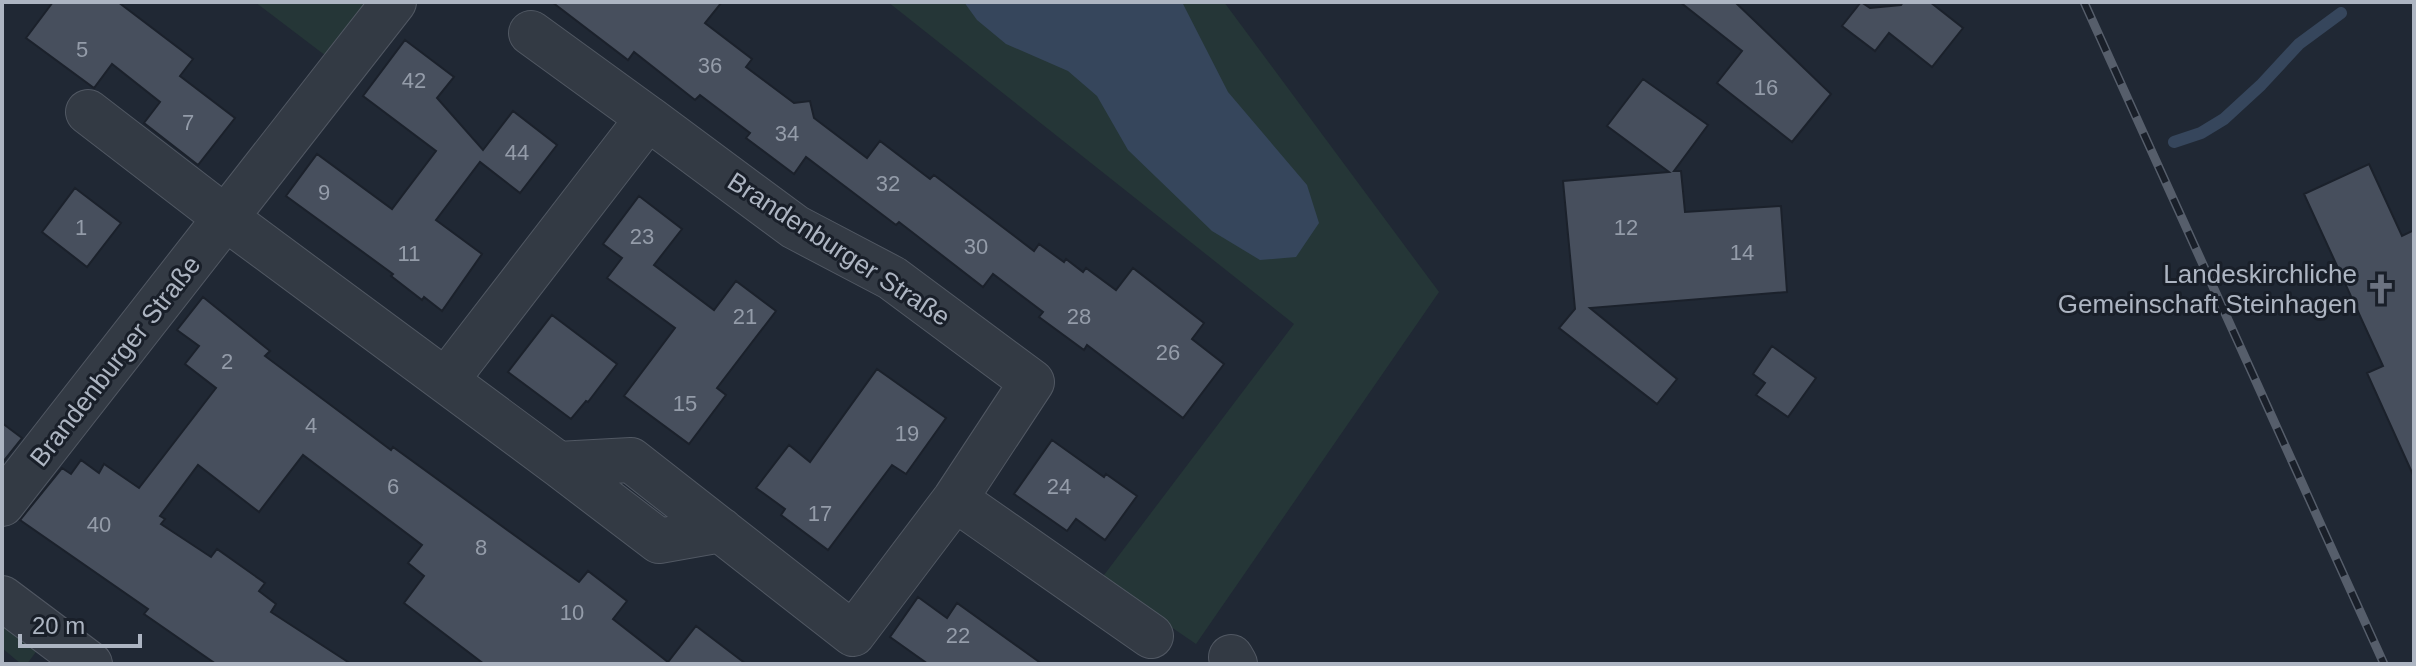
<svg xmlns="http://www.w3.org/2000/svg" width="2416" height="666" font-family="Arial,sans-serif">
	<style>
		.green { fill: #253637 }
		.water { fill: #36465c }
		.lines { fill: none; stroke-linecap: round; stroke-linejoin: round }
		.stream { stroke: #36465c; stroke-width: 12 }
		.building { fill: #474f5d; stroke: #1b212b; stroke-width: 2 }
		.minor-casing { stroke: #515863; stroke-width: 46 }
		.minor { stroke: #333a44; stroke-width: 44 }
		.rail-casing { stroke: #565e6b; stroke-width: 9 }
		.rail { stroke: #191f29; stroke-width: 6; stroke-dasharray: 18; stroke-linecap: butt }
		.labels { text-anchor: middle; stroke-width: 6; stroke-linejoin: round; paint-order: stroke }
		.number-label { font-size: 22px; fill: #949ca9 }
		.street-label { font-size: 26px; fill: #adb5c2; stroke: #191f29 }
		.poi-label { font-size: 26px; fill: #adb5c2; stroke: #191f29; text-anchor: end }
	</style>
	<rect width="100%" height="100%" fill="#202834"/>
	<!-- green -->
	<path class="green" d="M 255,2 L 373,2 L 330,59 Z
		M 888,2 L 1224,2 L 1439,292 L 1196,644 L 1101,579 L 1294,324 Z
		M 2,621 L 41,645 L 27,664 L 21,664 L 2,648 Z"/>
	<!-- water -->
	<path class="water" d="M 964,2 L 1182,2 L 1228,92 L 1307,185 L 1319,223 L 1296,257 L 1260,260 L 1212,231 L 1128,150 L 1097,96 L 1068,71 L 1006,44 L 977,20 Z"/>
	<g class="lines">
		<!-- stream -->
		<path class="stream" d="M 2174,142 L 2201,133 L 2224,119 L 2261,85 L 2299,44 L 2341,13"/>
	</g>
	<!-- building -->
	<path class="building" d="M 53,2 L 118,2 L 193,59 L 180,76 L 235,118 L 198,165 L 144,123 L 160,102 L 112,64 L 94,88 L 26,38 Z
		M 552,2 L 722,2 L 705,23 L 752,59 L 746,67 L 794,103 L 810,101 L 814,118 L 867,158 L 880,141 L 930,179 L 934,175 L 1034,251 L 1039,244 L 1064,262 L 1066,259 L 1083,272 L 1086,268 L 1116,290 L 1133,268 L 1204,323 L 1192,339 L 1224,364 L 1183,418 L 1087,345 L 1084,350 L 1039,317 L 1043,312 L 993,274 L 983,287 L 899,222 L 896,225 L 806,157 L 794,174 L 746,138 L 750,133 L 700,95 L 695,100 L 634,52 L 628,60 Z
		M 1680,2 L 1735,2 L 1831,94 L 1792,142 L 1717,83 L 1742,51 Z
		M 1861,2 L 1870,8 L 1901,5 L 1903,2 L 1930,2 L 1963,28 L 1932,67 L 1889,33 L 1875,51 L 1842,26 Z
		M 405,40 L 454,77 L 437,98 L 483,150 L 513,111 L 557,145 L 520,193 L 480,162 L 436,220 L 482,254 L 442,311 L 424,297 L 422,300 L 391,276 L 393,274 L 286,196 L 317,154 L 392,209 L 436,151 L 363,96 Z
		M 1643,79 L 1708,125 L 1674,171 L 1681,171 L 1685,212 L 1781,206 L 1787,292 L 1590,308 L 1677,379 L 1657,404 L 1559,328 L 1575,309 L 1563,181 L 1669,172 L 1607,126 Z
		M 2369,164 L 2402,236 L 2414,230 L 2414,477 L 2367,373 L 2383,366 L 2304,194 Z
		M 75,188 L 121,223 L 87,267 L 42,232 Z
		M 639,196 L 682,229 L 654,265 L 714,310 L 736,281 L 776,311 L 717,388 L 726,395 L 689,444 L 624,396 L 675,328 L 607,278 L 622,258 L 603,244 Z
		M 203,297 L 270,351 L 265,356 L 391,450 L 393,447 L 579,582 L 588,571 L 627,601 L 613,619 L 668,662 L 696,626 L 746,664 L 484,664 L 404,603 L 424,576 L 408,563 L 422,545 L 303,455 L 259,512 L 198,465 L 160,516 L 165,519 L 161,524 L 211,557 L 217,549 L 265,583 L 259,591 L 276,604 L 271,612 L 351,664 L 216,664 L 144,614 L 148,609 L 20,520 L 62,468 L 71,474 L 81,460 L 99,473 L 104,464 L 139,488 L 216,388 L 185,364 L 199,346 L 177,330 Z
		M 552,315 L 617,364 L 588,402 L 586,401 L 571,419 L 508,372 Z
		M 1772,346 L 1816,378 L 1788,417 L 1756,395 L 1765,383 L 1753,374 Z
		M 877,369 L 946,418 L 906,474 L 892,465 L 828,550 L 781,515 L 785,509 L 756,488 L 789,445 L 810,462 Z
		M 2,423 L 22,438 L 2,463 Z
		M 1052,440 L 1104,477 L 1106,474 L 1137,496 L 1105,540 L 1076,519 L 1067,531 L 1014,494 Z
		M 918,597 L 947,618 L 957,603 L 1042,664 L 928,664 L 890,637 Z"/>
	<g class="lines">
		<!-- minor casing -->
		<g class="minor-casing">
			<path id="minor" d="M 531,33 L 648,118
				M 88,112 L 227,219 L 558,464 L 631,460 L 853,634 L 955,499 L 1032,382 L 892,278 L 795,227 L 648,118 L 447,379
				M 558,464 L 659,541 L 721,530
				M 955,499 L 1151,636
				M 2,504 L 394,2
				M 2,598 L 90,664
				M 1231,657 L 1235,664"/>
		</g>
		<!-- minor -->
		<use href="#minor" class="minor"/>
		<!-- rail casing -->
		<g class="rail-casing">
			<path id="rail" d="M 2084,2 L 2384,664"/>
		</g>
		<!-- rail -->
		<use href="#rail" class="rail"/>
	</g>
	<!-- icons -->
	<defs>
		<g id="church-bare" transform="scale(2.4)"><path d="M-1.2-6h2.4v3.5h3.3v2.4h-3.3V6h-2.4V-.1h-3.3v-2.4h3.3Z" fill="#6b7280" stroke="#191f29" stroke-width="2.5" paint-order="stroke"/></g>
	</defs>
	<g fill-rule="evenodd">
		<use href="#church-bare" x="2381" y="289"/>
	</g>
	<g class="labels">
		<!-- number labels -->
		<g class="number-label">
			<text x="82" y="57">5</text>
			<text x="710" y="73">36</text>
			<text x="414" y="88">42</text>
			<text x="1766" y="95">16</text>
			<text x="188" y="130">7</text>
			<text x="787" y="141">34</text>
			<text x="517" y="160">44</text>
			<text x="888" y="191">32</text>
			<text x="324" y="200">9</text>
			<text x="81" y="235">1</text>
			<text x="1626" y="235">12</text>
			<text x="642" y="244">23</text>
			<text x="976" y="254">30</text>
			<text x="1742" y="260">14</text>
			<text x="409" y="261">11</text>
			<text x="745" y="324">21</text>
			<text x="1079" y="324">28</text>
			<text x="1168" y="360">26</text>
			<text x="227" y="369">2</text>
			<text x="685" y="411">15</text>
			<text x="311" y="433">4</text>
			<text x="907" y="441">19</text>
			<text x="393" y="494">6</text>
			<text x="1059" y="494">24</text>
			<text x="820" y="521">17</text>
			<text x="99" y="532">40</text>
			<text x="481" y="555">8</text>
			<text x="572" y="620">10</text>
			<text x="958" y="643">22</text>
		</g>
		<!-- street labels -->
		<g class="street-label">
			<text transform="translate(839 249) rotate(33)" y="9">Brandenburger Straße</text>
			<text transform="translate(115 361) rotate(-52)" y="9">Brandenburger Straße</text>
		</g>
		<!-- poi labels -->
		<g class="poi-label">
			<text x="2357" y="283">Landeskirchliche<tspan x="2357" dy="30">Gemeinschaft Steinhagen</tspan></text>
		</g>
	</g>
	<!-- border -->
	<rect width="2416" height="666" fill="none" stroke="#adb5c2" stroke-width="8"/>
	<!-- scale -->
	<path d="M20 634v12h120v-12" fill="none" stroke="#adb5c2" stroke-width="4"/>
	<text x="32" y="634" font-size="24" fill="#adb5c2" stroke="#191f29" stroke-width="6" paint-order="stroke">20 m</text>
</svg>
